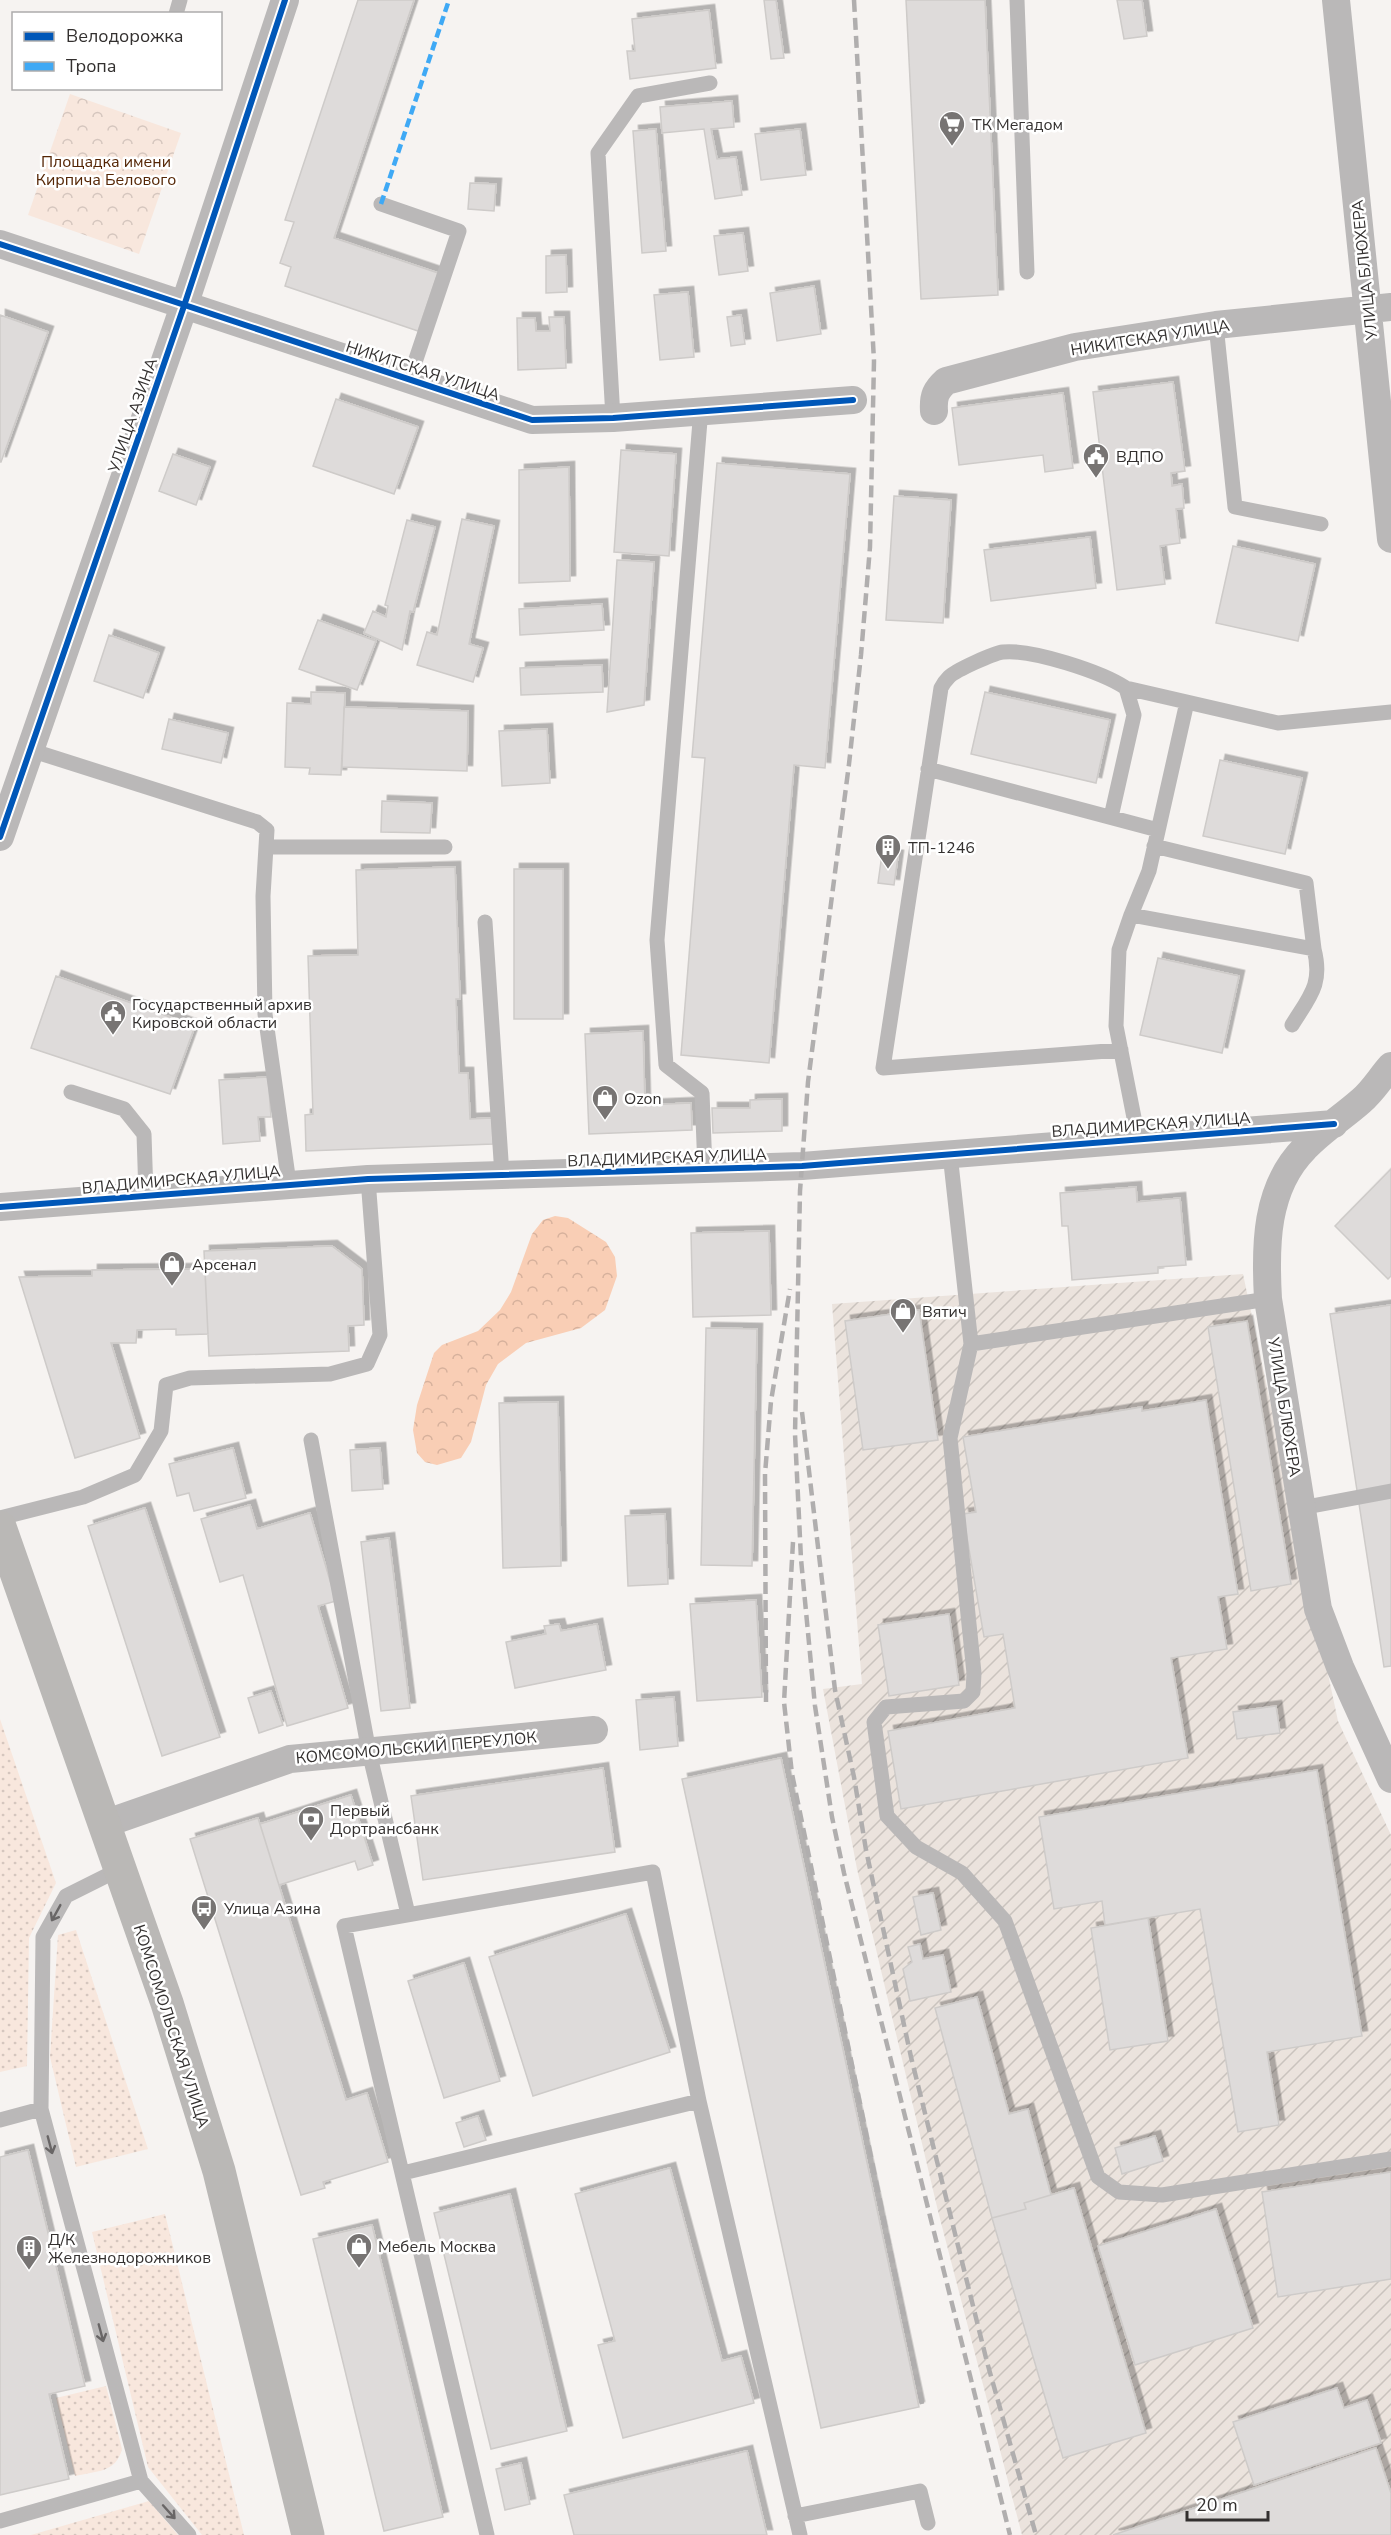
<svg xmlns="http://www.w3.org/2000/svg" width="1391" height="2535" font-family="'Nunito Sans',sans-serif">
	<style>
		.industrial { fill: url(#industrial-furrows) }
		.grass { fill: url(#grass-dots) }
		.forest { fill: url(#forest-crowns) }
		.park { fill: url(#park-crowns) }
		.building { fill: #dedbda; stroke: #cecbc9; stroke-width: 1.5; filter: url(#shadow) }
		.lines { fill: none; stroke-linecap: round; stroke-linejoin: round }
		.lane { stroke: #bab8b8; stroke-width: 15 }
		.street { stroke: #bab8b8; stroke-width: 28 }
		.secondary { stroke: #bab8b6; stroke-width: 33 }
		.rail { stroke: #b0aeae; stroke-width: 4.5; stroke-dasharray: 12 6; stroke-linecap: butt }
		.quiet { stroke: #3fa9f5; stroke-width: 4.5; stroke-dasharray: 9 4.5; stroke-linecap: butt }
		.cycleway-casing { stroke: #fff; stroke-width: 10 }
		.cycleway { stroke: #0057b8; stroke-width: 6 }
		.oneway { stroke: #696666 }
		.labels { text-anchor: middle; stroke-width: 5; stroke-linejoin: round; paint-order: stroke }
		.poi-label { font-size: 16px; fill: #33302f; stroke: #fff; text-anchor: start }
		.park-label { font-size: 16px; fill: #552605; stroke: #fff }
		.street-label { font-size: 16px; fill: #33302f; stroke: #fff }
	</style>
	<defs>
		<pattern id="industrial-furrows" width="10" height="10" patternUnits="userSpaceOnUse" patternTransform="scale(1.5)"><rect width="10" height="10" fill="#ebe3dd"/><path d="M-1 1l2-2M0 10L10 0M9 11l2-2" fill="none" stroke="#cac3be"/></pattern>
		<pattern id="grass-dots" width="8" height="8" patternUnits="userSpaceOnUse" patternTransform="scale(1.5)"><rect width="8" height="8" fill="#f8e7dd"/><path d="M2 2h.1M6 6h.1" fill="none" stroke="#d5c6be" stroke-width="1.8" stroke-linecap="round"/></pattern>
		<pattern id="forest-crowns" width="20" height="18" patternUnits="userSpaceOnUse" patternTransform="scale(1.5)"><rect width="20" height="18" fill="#f9ceb5"/><path d="M2 6a3 3 0 1 1 6 0M12 15a3 3 0 1 1 6 0" fill="none" stroke="#d6b19c"/></pattern>
		<pattern id="park-crowns" width="20" height="18" patternUnits="userSpaceOnUse" patternTransform="scale(1.5)"><rect width="20" height="18" fill="#f8e7dd"/><path d="M2 6a3 3 0 1 1 6 0M12 15a3 3 0 1 1 6 0" fill="none" stroke="#d5c6be"/></pattern>
		<filter id="shadow"><feDropShadow dx="5.5" dy="-5.5" stdDeviation="0" flood-color="#0004"/></filter>
	</defs>
	<rect width="100%" height="100%" fill="#f6f3f1"/>
	<!-- industrial -->
	<path class="industrial" d="M 1243,1274 L 1338,1721 L 1391,1835 L 1391,2535 L 1022,2535 L 938,2211 L 857,1869 L 823,1689 L 862,1684 L 832,1304 Z"/>
	<!-- grass -->
	<path class="grass" d="M 0,1719 L 56,1883 L 29,1938 L 27,2066 L 0,2072 Z
		M 76,1930 L 148,2149 L 76,2167 L 50,2057 L 58,1935 Z
		M 165,2214 L 244,2535 L 202,2535 L 148,2467 L 92,2232 Z
		M 106,2386 L 122,2449 C 116,2473 96,2471 75,2476 L 56,2398 Z
		M 149,2501 L 178,2535 L 31,2535 Z"/>
	<!-- forest -->
	<path class="forest" d="M 555,1216 L 568,1218 L 606,1242 L 615,1257 L 617,1276 L 605,1310 L 581,1328 L 526,1343 L 498,1364 L 486,1385 L 471,1442 L 461,1458 L 437,1465 L 425,1462 L 417,1453 L 413,1430 L 417,1405 L 434,1353 L 442,1345 L 478,1331 L 500,1310 L 511,1292 L 532,1234 L 543,1220 Z"/>
	<!-- park -->
	<path class="park" d="M 70,94 L 181,133 L 139,254 L 28,215 Z"/>
	<!-- building -->
	<path class="building" d="M 358,0 L 414,0 L 334,238 L 438,273 L 418,331 L 285,286 L 291,267 L 280,263 L 294,222 L 285,220 Z
		M 764,0 L 776,0 L 784,58 L 771,59 Z
		M 906,0 L 985,0 L 998,295 L 921,299 Z
		M 1117,0 L 1142,0 L 1147,36 L 1124,39 Z
		M 709,10 L 716,68 L 630,79 L 627,51 L 635,51 L 632,19 Z
		M 732,101 L 734,127 L 711,129 L 717,159 L 736,157 L 742,195 L 715,199 L 704,129 L 662,133 L 660,107 Z
		M 656,129 L 666,251 L 642,253 L 633,131 Z
		M 800,129 L 806,175 L 761,180 L 755,134 Z
		M 470,183 L 496,184 L 494,211 L 468,209 Z
		M 743,233 L 748,271 L 719,275 L 714,236 Z
		M 566,255 L 567,292 L 546,293 L 546,256 Z
		M 814,286 L 821,334 L 777,341 L 770,293 Z
		M 688,292 L 694,357 L 660,360 L 654,295 Z
		M 0,315 L 48,332 L 1,462 L 0,462 Z
		M 741,315 L 745,344 L 731,346 L 727,317 Z
		M 549,317 L 564,317 L 566,368 L 518,370 L 517,318 L 535,318 L 536,331 L 550,331 Z
		M 1173,382 L 1185,471 L 1171,473 L 1172,486 L 1182,484 L 1184,508 L 1176,509 L 1180,543 L 1160,546 L 1165,584 L 1117,590 L 1093,392 Z
		M 1063,393 L 1073,468 L 1045,472 L 1043,455 L 959,465 L 952,408 Z
		M 336,399 L 418,427 L 394,494 L 313,466 Z
		M 621,450 L 676,454 L 669,556 L 614,552 Z
		M 173,454 L 210,467 L 196,505 L 159,491 Z
		M 717,463 L 850,474 L 825,768 L 794,765 L 769,1063 L 681,1055 L 705,758 L 692,757 Z
		M 569,467 L 570,581 L 519,583 L 519,470 Z
		M 894,496 L 951,500 L 943,623 L 886,620 Z
		M 462,519 L 494,526 L 469,644 L 483,648 L 473,682 L 417,665 L 427,632 L 437,635 Z
		M 407,520 L 435,527 L 413,612 L 410,611 L 402,650 L 364,633 L 373,611 L 386,617 L 388,606 L 385,605 Z
		M 1090,537 L 1096,588 L 991,601 L 984,550 Z
		M 1233,546 L 1315,564 L 1298,641 L 1216,623 Z
		M 617,560 L 654,562 L 644,705 L 607,712 Z
		M 602,604 L 604,630 L 520,635 L 519,609 Z
		M 318,620 L 376,641 L 357,690 L 299,669 Z
		M 109,635 L 159,653 L 143,698 L 94,681 Z
		M 602,665 L 603,692 L 521,695 L 520,668 Z
		M 311,692 L 345,693 L 341,775 L 309,774 L 310,768 L 285,767 L 287,703 L 311,704 Z
		M 985,692 L 1110,720 L 1096,783 L 971,754 Z
		M 344,707 L 468,711 L 467,771 L 342,767 Z
		M 169,719 L 228,733 L 221,763 L 162,749 Z
		M 547,729 L 550,783 L 502,786 L 499,731 Z
		M 1220,760 L 1302,778 L 1285,854 L 1203,836 Z
		M 382,801 L 432,803 L 430,833 L 381,832 Z
		M 882,854 L 898,856 L 894,885 L 878,883 Z
		M 455,867 L 460,999 L 456,999 L 459,1073 L 468,1073 L 470,1119 L 492,1118 L 493,1144 L 306,1151 L 305,1115 L 313,1114 L 308,956 L 358,955 L 356,870 Z
		M 514,869 L 563,869 L 563,1019 L 514,1019 Z
		M 1158,958 L 1239,976 L 1222,1053 L 1140,1035 Z
		M 56,976 L 195,1026 L 170,1094 L 31,1048 Z
		M 643,1031 L 645,1105 L 691,1103 L 692,1130 L 589,1134 L 585,1034 Z
		M 268,1077 L 271,1117 L 258,1117 L 260,1141 L 223,1144 L 219,1080 Z
		M 782,1099 L 782,1131 L 713,1133 L 712,1108 L 750,1108 L 750,1100 Z
		M 1391,1169 L 1391,1276 L 1388,1279 L 1335,1226 Z
		M 1136,1187 L 1137,1202 L 1180,1198 L 1186,1265 L 1158,1267 L 1158,1273 L 1072,1280 L 1068,1226 L 1062,1226 L 1060,1193 Z
		M 769,1231 L 771,1315 L 693,1317 L 691,1233 Z
		M 332,1246 L 362,1269 L 364,1325 L 348,1326 L 349,1351 L 209,1356 L 204,1251 Z
		M 205,1269 L 208,1334 L 176,1335 L 176,1329 L 137,1330 L 136,1343 L 111,1343 L 140,1438 L 75,1458 L 19,1277 L 92,1276 L 92,1270 Z
		M 1391,1305 L 1391,1666 L 1384,1667 L 1330,1314 Z
		M 919,1310 L 938,1440 L 863,1450 L 845,1321 Z
		M 1247,1321 L 1291,1584 L 1251,1591 L 1208,1327 Z
		M 706,1328 L 757,1329 L 752,1566 L 701,1565 Z
		M 1206,1400 L 1238,1594 L 1218,1597 L 1227,1649 L 1171,1658 L 1188,1758 L 901,1809 L 888,1731 L 1015,1708 L 1003,1634 L 984,1637 L 963,1514 L 976,1512 L 963,1437 L 1142,1407 L 1142,1411 Z
		M 558,1402 L 561,1566 L 503,1568 L 499,1403 Z
		M 233,1448 L 246,1498 L 194,1511 L 189,1493 L 177,1496 L 169,1464 Z
		M 380,1448 L 383,1489 L 352,1491 L 350,1450 Z
		M 250,1505 L 257,1529 L 310,1513 L 336,1601 L 318,1606 L 348,1708 L 287,1726 L 243,1575 L 220,1582 L 201,1519 Z
		M 145,1508 L 220,1737 L 162,1756 L 88,1526 Z
		M 665,1514 L 668,1584 L 628,1586 L 625,1516 Z
		M 389,1538 L 410,1708 L 381,1711 L 361,1542 Z
		M 756,1600 L 762,1697 L 697,1701 L 690,1604 Z
		M 949,1614 L 959,1685 L 889,1696 L 878,1625 Z
		M 559,1624 L 561,1631 L 597,1624 L 606,1670 L 515,1688 L 506,1642 L 546,1634 L 544,1626 Z
		M 271,1691 L 283,1725 L 259,1733 L 248,1698 Z
		M 674,1697 L 678,1746 L 640,1750 L 636,1700 Z
		M 1276,1706 L 1280,1733 L 1237,1739 L 1233,1712 Z
		M 781,1758 L 919,2407 L 821,2428 L 682,1779 Z
		M 603,1768 L 615,1852 L 423,1880 L 411,1796 Z
		M 1317,1770 L 1362,2036 L 1267,2052 L 1279,2125 L 1238,2132 L 1200,1909 L 1105,1925 L 1102,1901 L 1054,1909 L 1039,1817 Z
		M 351,1795 L 373,1865 L 358,1870 L 355,1861 L 279,1885 L 260,1824 Z
		M 258,1818 L 346,2100 L 367,2093 L 388,2162 L 323,2182 L 325,2188 L 301,2195 L 190,1839 Z
		M 933,1893 L 941,1930 L 921,1935 L 913,1897 Z
		M 626,1914 L 670,2052 L 533,2096 L 489,1957 Z
		M 1148,1918 L 1168,2041 L 1110,2050 L 1091,1928 Z
		M 920,1944 L 923,1959 L 943,1955 L 951,1992 L 910,2001 L 903,1969 L 912,1962 L 908,1947 Z
		M 464,1963 L 500,2081 L 444,2098 L 408,1981 Z
		M 977,1997 L 1009,2114 L 1028,2109 L 1051,2195 L 1024,2203 L 1026,2209 L 992,2218 L 935,2008 Z
		M 478,2116 L 486,2140 L 464,2147 L 456,2123 Z
		M 1155,2136 L 1163,2161 L 1122,2174 L 1115,2148 Z
		M 28,2150 L 85,2386 L 49,2394 L 69,2479 L 0,2495 L 0,2157 Z
		M 670,2168 L 722,2361 L 741,2356 L 754,2403 L 623,2438 L 598,2345 L 615,2341 L 575,2194 Z
		M 1391,2172 L 1391,2279 L 1278,2297 L 1262,2192 Z
		M 1074,2188 L 1146,2433 L 1063,2458 L 992,2218 L 1026,2209 L 1024,2203 Z
		M 510,2194 L 567,2431 L 491,2449 L 434,2213 Z
		M 1216,2209 L 1253,2328 L 1135,2365 L 1098,2246 Z
		M 372,2225 L 443,2517 L 384,2531 L 313,2239 Z
		M 1337,2388 L 1344,2408 L 1367,2400 L 1381,2443 L 1254,2485 L 1233,2422 Z
		M 1376,2448 L 1391,2493 L 1391,2535 L 1113,2535 Z
		M 747,2451 L 767,2535 L 574,2535 L 564,2495 Z
		M 521,2463 L 530,2504 L 505,2510 L 496,2469 Z"/>
	<g class="lines">
		<!-- lane -->
		<path class="lane" d="M 1017,0 L 1027,272
			M 176,14 L 180,0
			M 381,204 L 459,231 L 409,380
			M 1216,325 L 1235,507 L 1321,524
			M 701,409 L 657,940 L 666,1065 L 702,1093 L 705,1169
			M 613,418 L 598,153 L 638,96 L 710,83
			M 30,750 L 257,822 L 267,830 L 263,896 L 265,1014 L 289,1183
			M 928,769 L 1158,830
			M 1111,817 L 1134,715 L 1126,688
			M 1154,846 L 1306,883 L 1314,949
			M 266,847 L 445,847
			M 1131,915 L 1149,871 L 1187,702
			M 485,922 L 502,1175
			M 1121,1050 L 883,1068 L 941,688 C 943,684 946,680 949,677 C 956,670 994,653 1003,652 C 1032,649 1102,672 1126,688 L 1278,723 L 1391,712
			M 71,1092 L 124,1109 L 144,1134 L 146,1195
			M 1138,1138 L 1116,1026 L 1119,950 L 1131,915 L 1314,949 C 1323,984 1310,996 1292,1025
			M 950,1154 L 971,1344 L 1268,1299
			M 971,1344 L 950,1438 L 974,1673 L 973,1692 L 964,1701 L 886,1707 L 874,1722 L 887,1816 L 916,1847 L 962,1873 L 1005,1921 L 1098,2177 L 1119,2192 L 1162,2195 L 1391,2159
			M 311,1440 L 369,1752 L 408,1914
			M 1301,1508 L 1391,1491
			M 0,1518 L 83,1497 L 135,1475 L 161,1431 L 166,1385 L 190,1378 L 330,1374 L 367,1364 L 380,1335 L 368,1179
			M 120,1869 L 66,1896 L 43,1937 L 41,2109 L 141,2481 L 189,2535
			M 699,2101 L 800,2535
			M 0,2120 L 41,2109
			M 403,2173 L 699,2101 L 653,1872 L 344,1926 L 487,2535
			M 795,2516 L 920,2491 L 928,2523
			M 0,2521 L 141,2481"/>
		<!-- street -->
		<path class="street" d="M 1336,0 L 1391,539
			M 0,244 L 532,420 L 613,418 L 853,400
			M 934,411 C 933,396 936,390 946,381 L 1075,347 L 1216,325 L 1391,307
			M 0,837 L 184,306 L 285,0
			M 1391,1066 C 1381,1077 1373,1091 1361,1101 C 1343,1117 1322,1130 1305,1148 C 1265,1188 1265,1246 1268,1299 L 1318,1609 L 1340,1667 L 1391,1779
			M 0,1207 L 368,1179 L 802,1166 L 1334,1124
			M 104,1824 L 290,1759 L 594,1730"/>
		<!-- secondary -->
		<path class="secondary" d="M 0,1527 L 167,2003 L 219,2171 L 308,2535"/>
		<!-- rail -->
		<path class="rail" d="M 854,0 L 874,361 L 870,547 L 861,655 L 849,764 L 808,1082 L 800,1191 L 795,1434 L 801,1559 L 815,1706 L 832,1817 L 844,1873 L 1010,2535
			M 802,1412 L 835,1690 L 854,1777 L 866,1850 L 911,2057 L 987,2362 L 1036,2535
			M 793,1542 L 784,1702 L 792,1774 L 922,2404
			M 766,1702 L 765,1474 L 771,1401 L 790,1289"/>
		<!-- quiet -->
		<path class="quiet" d="M 381,204 L 448,3"/>
		<!-- cycleway casing -->
		<g class="cycleway-casing">
			<path id="cycleway" d="M 0,244 L 532,420 L 613,418 L 853,400
				M 0,837 L 184,306 L 285,0
				M 0,1207 L 368,1179 L 802,1166 L 1334,1124"/>
		</g>
		<!-- cycleway -->
		<use href="#cycleway" class="cycleway"/>
	</g>
	<!-- one-way arrows -->
	<defs><path id="oneway-shaft" d="M-6 0H5M1.5-3L5.5 0L1.5 3" fill="none" stroke-width="1.6" stroke-linecap="round" stroke-linejoin="round" transform="scale(1.5)"/></defs>
	<g class="oneway">
		<use href="#oneway-shaft" transform="translate(56 1913) rotate(119)"/>
		<use href="#oneway-shaft" transform="translate(50 2145) rotate(75)"/>
		<use href="#oneway-shaft" transform="translate(101 2333) rotate(75)"/>
		<use href="#oneway-shaft" transform="translate(169 2512) rotate(48)"/>
	</g>
	<!-- icons -->
	<defs>
		<g id="supermarket-pin" transform="scale(1.35)"><path d="M0 17L-7.5 6A9.5 9.5 0 1 1 7.5 6Z" fill="#777473" stroke="#fff"/><path d="M-6-5.5h2.5l.6 2H6L4.5 2H-2.5L-4.4-4H-6ZM-1.5 3.2a1.3 1.3 0 1 0 .1 0ZM3 3.2a1.3 1.3 0 1 0 .1 0Z" fill="#fff"/></g>
		<g id="civic-pin" transform="scale(1.35)"><path d="M0 17L-7.5 6A9.5 9.5 0 1 1 7.5 6Z" fill="#777473" stroke="#fff"/><path d="M-.6-6.5H3V-4.5H.6V-3L4-1V1h2V6H-6V1h2V-1L-.6-3ZM-1.2 2.5V6h2.4V2.5Z" fill="#fff"/></g>
		<g id="building-pin" transform="scale(1.35)"><path d="M0 17L-7.5 6A9.5 9.5 0 1 1 7.5 6Z" fill="#777473" stroke="#fff"/><path d="M-4-6H4V6H1V3H-1V6H-4ZM-2.5-4.3h1.7v1.8h-1.7ZM.8-4.3h1.7v1.8H.8ZM-2.5-1h1.7V.8h-1.7ZM.8-1h1.7V.8H.8Z" fill="#fff"/></g>
		<g id="shop-pin" transform="scale(1.35)"><path d="M0 17L-7.5 6A9.5 9.5 0 1 1 7.5 6Z" fill="#777473" stroke="#fff"/><path d="M-5-2.5h2.3a2.7 3.5 0 0 1 5.4 0H5L5.5 6h-11ZM-1.5-2.5h3a1.5 2.3 0 0 0-3 0Z" fill="#fff"/></g>
		<g id="bank-pin" transform="scale(1.35)"><path d="M0 17L-7.5 6A9.5 9.5 0 1 1 7.5 6Z" fill="#777473" stroke="#fff"/><path d="M-6-4H6V4H-6ZM0-2.3a2.3 2.3 0 1 0 0 4.6a2.3 2.3 0 1 0 0-4.6Z" fill="#fff"/></g>
		<g id="bus-pin" transform="scale(1.35)"><path d="M0 17L-7.5 6A9.5 9.5 0 1 1 7.5 6Z" fill="#777473" stroke="#fff"/><path d="M-5-6H5V4H4V6H2V4H-2V6H-4V4H-5ZM-3.5-4V0h7V-4ZM-3.5 1.2v1.5H-2V1.2ZM2 1.2v1.5H3.5V1.2Z" fill="#fff"/></g>
	</defs>
	<g fill-rule="evenodd">
		<use href="#supermarket-pin" x="952" y="124"/>
		<use href="#civic-pin" x="1096" y="456"/>
		<use href="#building-pin" x="888" y="847"/>
		<use href="#civic-pin" x="113" y="1013"/>
		<use href="#shop-pin" x="605" y="1098"/>
		<use href="#shop-pin" x="172" y="1264"/>
		<use href="#shop-pin" x="903" y="1311"/>
		<use href="#bank-pin" x="311" y="1819"/>
		<use href="#bus-pin" x="204" y="1908"/>
		<use href="#shop-pin" x="359" y="2246"/>
		<use href="#building-pin" x="29" y="2248"/>
	</g>
	<g class="labels">
		<!-- poi labels -->
		<g class="poi-label">
			<text x="972" y="130">ТК Мегадом</text>
			<text x="1116" y="462">ВДПО</text>
			<text x="908" y="853">ТП-1246</text>
			<text x="132" y="1010">Государственный архив<tspan x="132" dy="18">Кировской области</tspan></text>
			<text x="624" y="1104">Ozon</text>
			<text x="192" y="1270">Арсенал</text>
			<text x="922" y="1317">Вятич</text>
			<text x="330" y="1816">Первый<tspan x="330" dy="18">Дортрансбанк</tspan></text>
			<text x="224" y="1914">Улица Азина</text>
			<text x="48" y="2245">Д/К<tspan x="48" dy="18">Железнодорожников</tspan></text>
			<text x="378" y="2252">Мебель Москва</text>
		</g>
		<!-- park labels -->
		<g class="park-label">
			<text x="106" y="167">Площадка имени<tspan x="106" dy="18">Кирпича Белового</tspan></text>
		</g>
		<!-- street labels -->
		<g class="street-label">
			<text transform="translate(1364 270) rotate(-96)" y="6">УЛИЦА БЛЮХЕРА</text>
			<text transform="translate(1150 337) rotate(-9)" y="6">НИКИТСКАЯ УЛИЦА</text>
			<text transform="translate(423 370) rotate(18)" y="6">НИКИТСКАЯ УЛИЦА</text>
			<text transform="translate(132 415) rotate(-71)" y="6">УЛИЦА АЗИНА</text>
			<text transform="translate(1151 1124) rotate(-4)" y="6">ВЛАДИМИРСКАЯ УЛИЦА</text>
			<text transform="translate(667 1157) rotate(-2)" y="6">ВЛАДИМИРСКАЯ УЛИЦА</text>
			<text transform="translate(181 1179) rotate(-5)" y="6">ВЛАДИМИРСКАЯ УЛИЦА</text>
			<text transform="translate(1285 1407) rotate(81)" y="6">УЛИЦА БЛЮХЕРА</text>
			<text transform="translate(416 1747) rotate(-5)" y="6">КОМСОМОЛЬСКИЙ ПЕРЕУЛОК</text>
			<text transform="translate(172 2026) rotate(72)" y="6">КОМСОМОЛЬСКАЯ УЛИЦА</text>
		</g>
	</g>
	<!-- legend -->
	<rect x="12" y="12" width="210" height="78" fill="#ffffff" stroke="#adacac" stroke-width="1.5"/>
	<rect x="24" y="32" width="30" height="9" fill="#0057b8" stroke="#adacac" stroke-width="1.5"/>
	<text x="66" y="42" font-size="18" fill="#33302f">Велодорожка</text>
	<rect x="24" y="62" width="30" height="9" fill="#3fa9f5" stroke="#adacac" stroke-width="1.5"/>
	<text x="66" y="72" font-size="18" fill="#33302f">Тропа</text>
	<!-- scale -->
	<path d="M1187 2511v9h81v-9" fill="none" stroke="#33302f" stroke-width="3"/>
	<text x="1196" y="2511" font-size="18" fill="#33302f" stroke="#ffffff" stroke-width="4.5" paint-order="stroke">20 m</text>
</svg>
